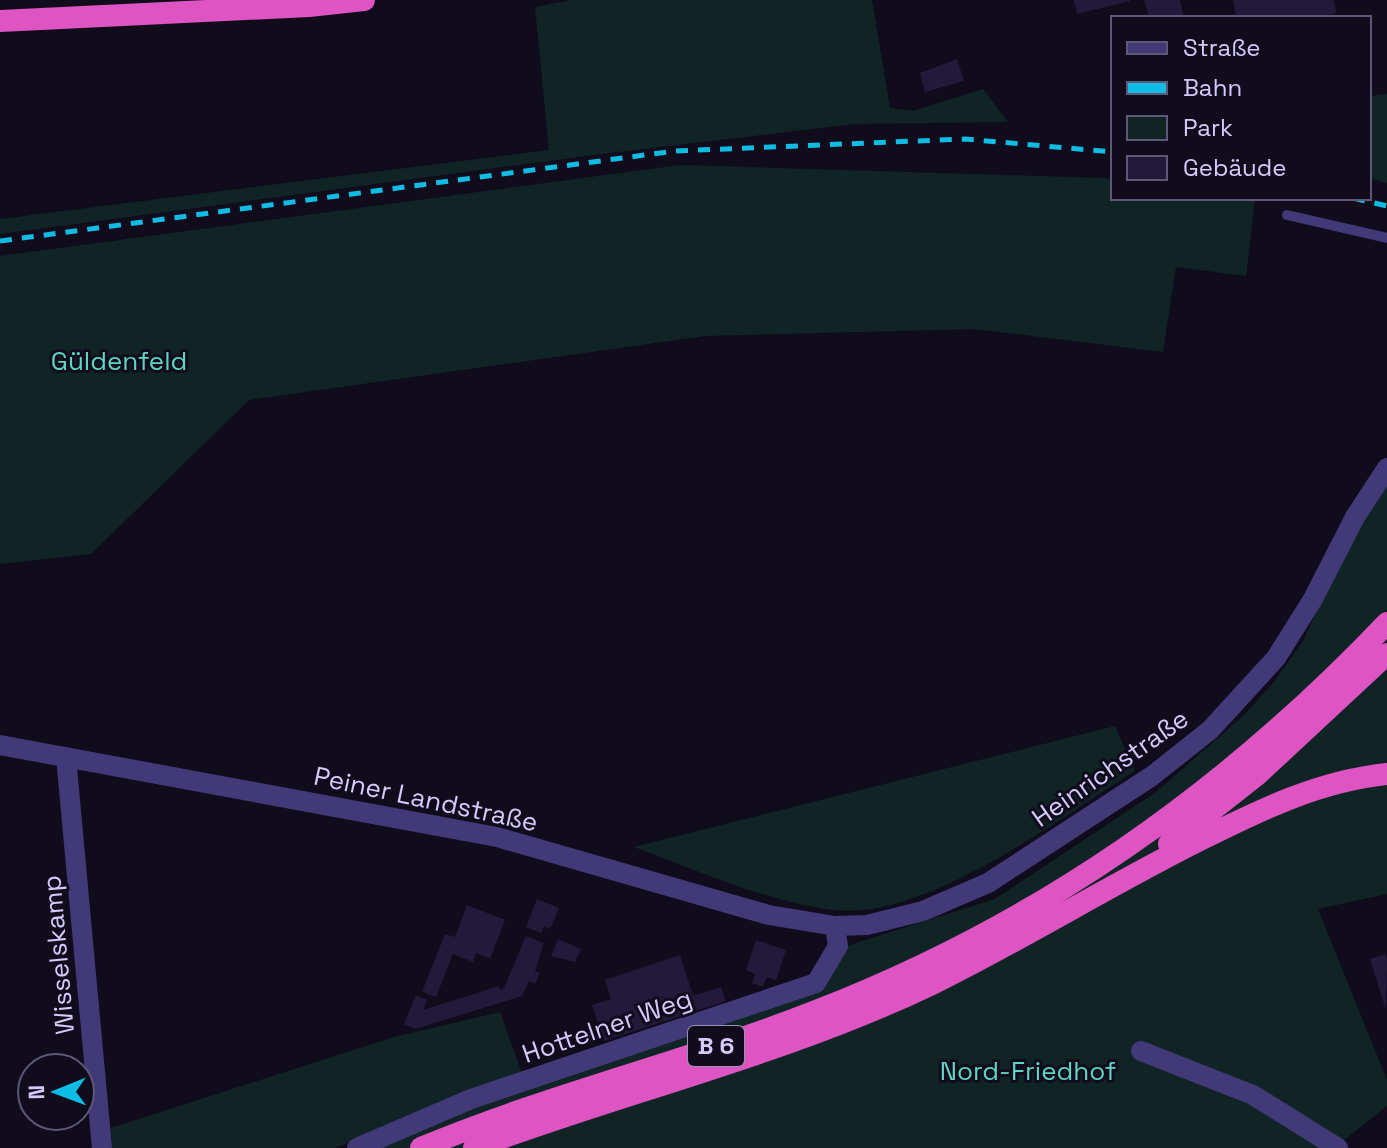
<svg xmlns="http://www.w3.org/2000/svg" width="1387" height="1148" font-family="'Space Grotesk',sans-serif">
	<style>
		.green { fill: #102425 }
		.building { fill: #231a3b }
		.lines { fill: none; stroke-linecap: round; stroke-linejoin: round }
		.service { stroke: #423a78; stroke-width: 10 }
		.minor { stroke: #423a78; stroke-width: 20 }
		.trunk { stroke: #dd54c2; stroke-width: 22 }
		.rail { stroke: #0fbce3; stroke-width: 5; stroke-dasharray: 12 10; stroke-linecap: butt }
		.labels { text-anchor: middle; stroke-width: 6; stroke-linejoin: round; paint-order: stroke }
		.shield { fill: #100c1c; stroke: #9991b9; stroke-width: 2 }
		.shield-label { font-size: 24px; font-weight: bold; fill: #d4cafc }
		.park-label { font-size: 26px; fill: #5dd5c1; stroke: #100c1c }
		.street-label { font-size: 26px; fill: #d4cafc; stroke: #100c1c }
	</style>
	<rect width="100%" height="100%" fill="#100c1c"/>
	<!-- green -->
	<path class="green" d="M 571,0 L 872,0 L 890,108 L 913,111 L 983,89 L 1008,122 L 855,124 L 601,154 L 0,234 L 0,219 L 549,150 L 535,7 Z
		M 1387,94 L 1387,183 L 1369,178 L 1369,96 Z
		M 680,165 L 1103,178 L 1113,179 L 1113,198 L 1255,199 L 1246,276 L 1176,267 L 1163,352 L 974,329 L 705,336 L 249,400 L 91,554 L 0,564 L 0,256 Z
		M 1387,482 L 1387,894 L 1318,909 L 1387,1080 L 1387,1106 L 1334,1148 L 372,1148 L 473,1104 L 819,987 L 840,948 L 995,899 L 1156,792 L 1243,716 L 1274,682 L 1303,641 L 1354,529 Z
		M 1115,726 L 1135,771 C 1058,819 926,921 833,910 C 764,901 699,871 634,847 Z
		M 500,1012 L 522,1074 L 335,1148 L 112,1148 L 111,1128 L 394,1037 Z"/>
	<!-- building -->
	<path class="building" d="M 1074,0 L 1130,0 L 1130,1 L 1077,14 Z
		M 1144,0 L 1180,0 L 1184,18 L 1149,18 Z
		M 1233,0 L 1334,0 L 1336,13 L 1312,18 L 1236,18 Z
		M 957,59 L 964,81 L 925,92 L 920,73 Z
		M 537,899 L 559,908 L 550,929 L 544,926 L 541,933 L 526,927 Z
		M 467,905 L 505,920 L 490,959 L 476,953 L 473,962 L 453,954 L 436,997 L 422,992 L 445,934 L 455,937 Z
		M 526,936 L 544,943 L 535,971 L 540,973 L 535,984 L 529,981 L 522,996 L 415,1029 L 404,1024 L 416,995 L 427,1000 L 423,1010 L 499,986 L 500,990 L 504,988 Z
		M 558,939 L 581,949 L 575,962 L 551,956 Z
		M 756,940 L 786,950 L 776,980 L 767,977 L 763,987 L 752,983 L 755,974 L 746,970 Z
		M 1385,954 L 1387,959 L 1386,1010 L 1370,959 Z
		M 680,955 L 693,996 L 721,987 L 726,1001 L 604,1041 L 592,1005 L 611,999 L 605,980 Z"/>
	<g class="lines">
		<!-- service -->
		<path class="service" d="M 1287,215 L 1387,238"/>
		<!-- minor -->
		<path class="minor" d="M 0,745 L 497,837 L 769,915 L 835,926 L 867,925 L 923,911 L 988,883 L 1152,776 L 1210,730 L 1276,658 L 1313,599 L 1355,517 L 1387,468
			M 66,757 L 102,1148
			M 1141,1051 L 1253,1095 L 1338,1148
			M 357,1148 L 471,1099 L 816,983 L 838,946 L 835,926"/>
		<!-- trunk -->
		<path class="trunk" d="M 0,21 L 309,6 L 364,0
			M 1169,844 L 1258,774 L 1387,654
			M 421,1148 C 550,1094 686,1062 816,1011 C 1038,925 1223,795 1387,623
			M 474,1148 C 626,1091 787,1054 934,983 C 1025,938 1110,885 1200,840 C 1260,810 1319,781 1387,774"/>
		<!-- rail -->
		<path class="rail" d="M 1353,198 L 1387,206
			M 0,241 L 675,151 L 965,139 L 1113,152"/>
	</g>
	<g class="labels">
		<!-- shield labels -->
		<rect class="shield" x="688" y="1026" width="56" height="40" rx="6"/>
		<g class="shield-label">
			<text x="716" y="1054">B 6</text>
		</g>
		<!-- park labels -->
		<g class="park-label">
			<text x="119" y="370">Güldenfeld</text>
			<text x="1028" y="1080">Nord-Friedhof</text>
		</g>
		<!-- street labels -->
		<g class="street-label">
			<text transform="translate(1110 768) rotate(-35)" y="9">Heinrichstraße</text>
			<text transform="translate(426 799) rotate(12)" y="9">Peiner Landstraße</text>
			<text transform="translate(58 955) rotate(-95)" y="9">Wisselskamp</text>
			<text transform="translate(607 1026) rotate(-19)" y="9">Hottelner Weg</text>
		</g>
	</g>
	<!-- legend -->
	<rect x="1111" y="16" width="260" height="184" fill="#100c1c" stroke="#5e5876" stroke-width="2"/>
	<rect x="1127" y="42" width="40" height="12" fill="#423a78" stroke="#5e5876" stroke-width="2"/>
	<text x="1183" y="56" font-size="24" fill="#d4cafc">Straße</text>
	<rect x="1127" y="82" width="40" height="12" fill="#0fbce3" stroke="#5e5876" stroke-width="2"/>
	<text x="1183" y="96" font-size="24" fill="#d4cafc">Bahn</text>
	<rect x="1127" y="116" width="40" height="24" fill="#102425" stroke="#5e5876" stroke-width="2"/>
	<text x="1183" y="136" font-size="24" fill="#d4cafc">Park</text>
	<rect x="1127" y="156" width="40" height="24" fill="#231a3b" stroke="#5e5876" stroke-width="2"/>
	<text x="1183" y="176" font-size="24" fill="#d4cafc">Gebäude</text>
	<!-- north arrow -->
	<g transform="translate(56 1092) rotate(269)"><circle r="38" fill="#100c1c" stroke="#5e5876" stroke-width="2"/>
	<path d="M0-6L14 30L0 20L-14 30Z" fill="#0fbce3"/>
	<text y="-12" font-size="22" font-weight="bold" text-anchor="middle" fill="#d4cafc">N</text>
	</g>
</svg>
